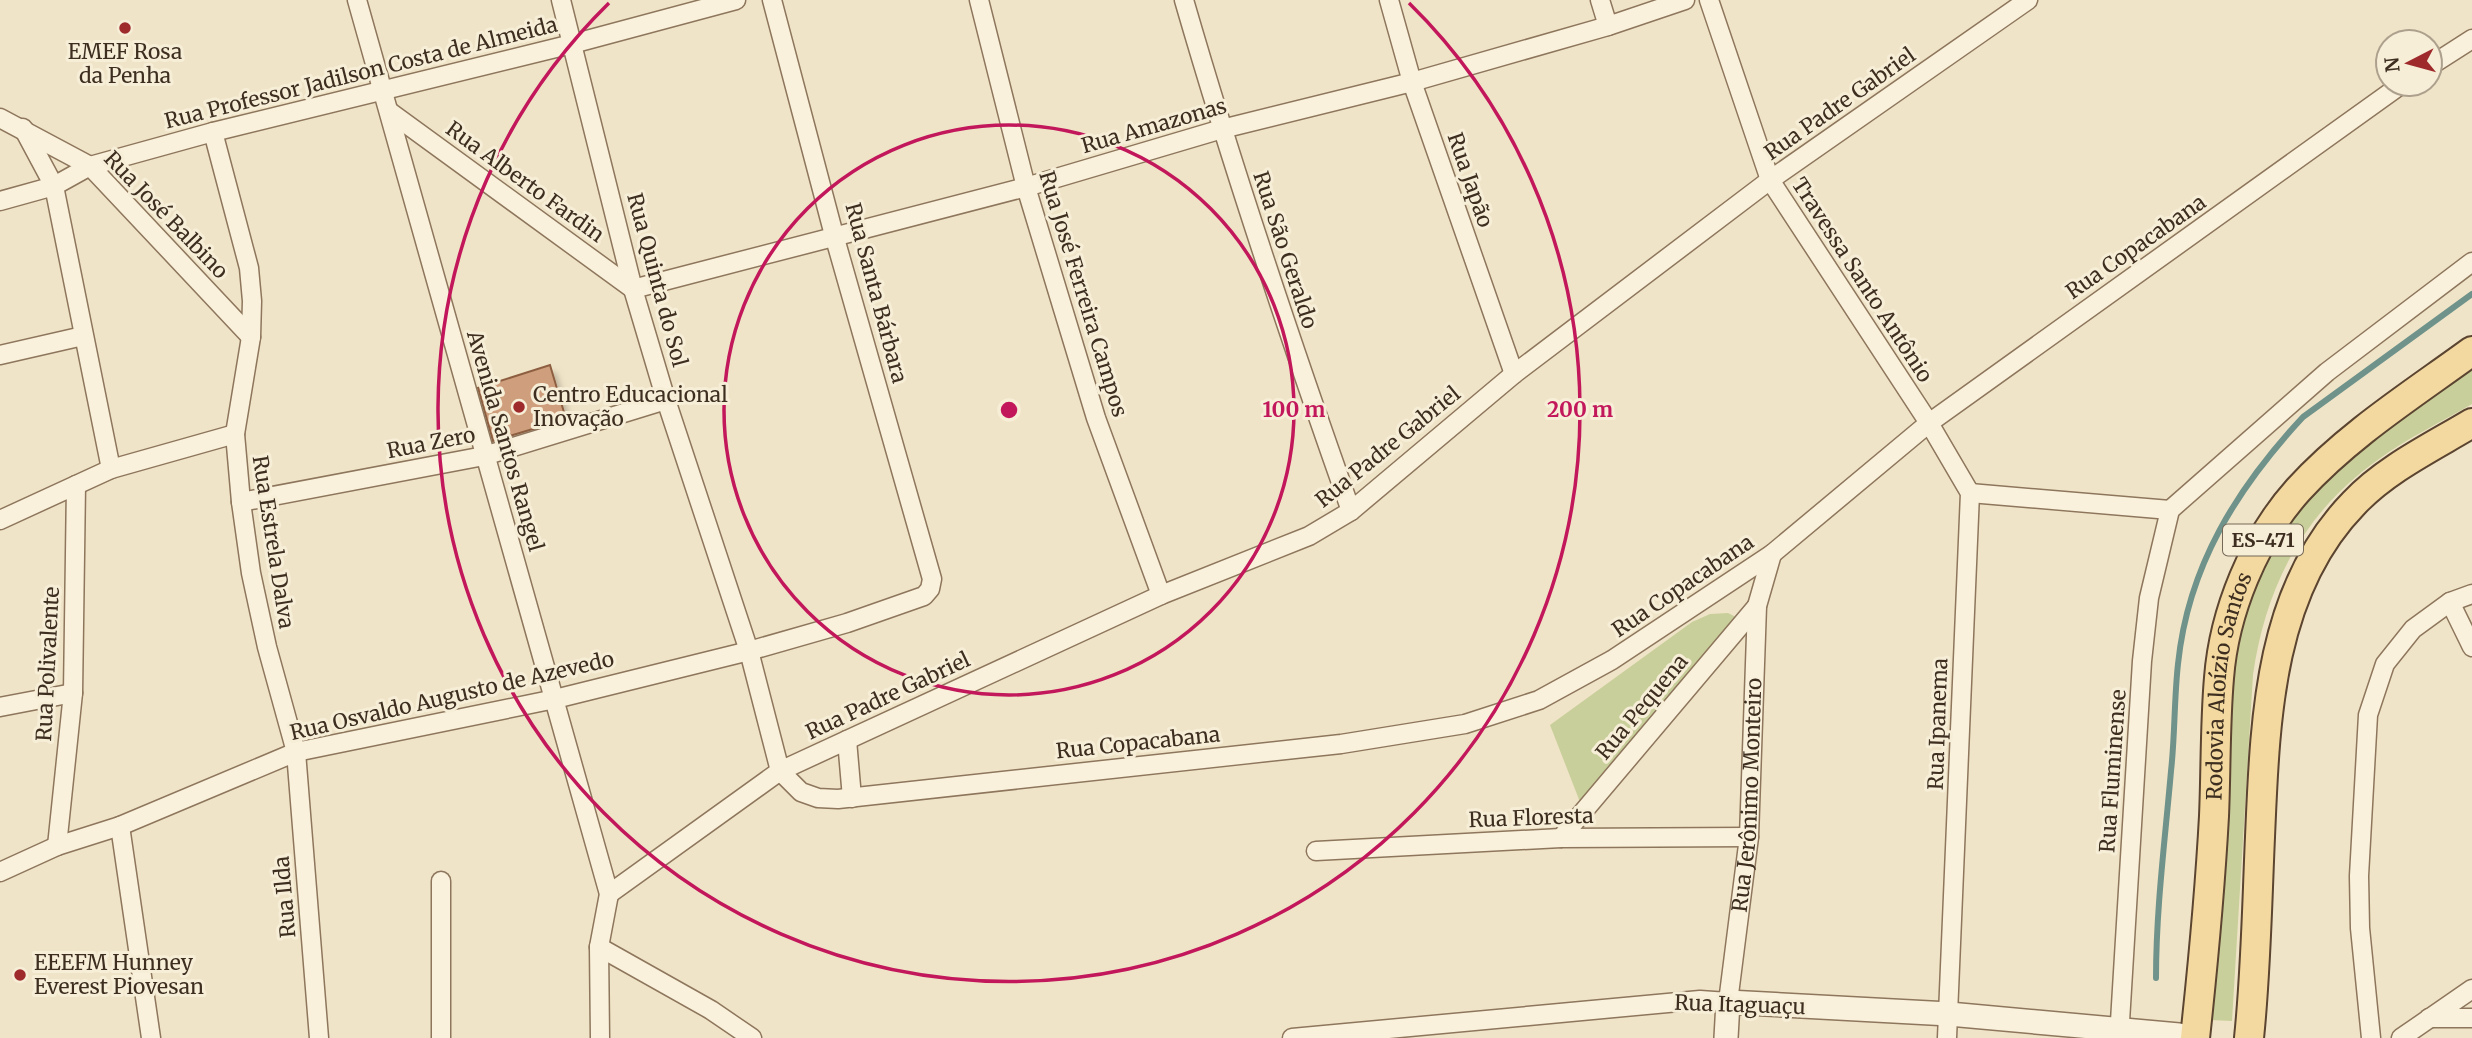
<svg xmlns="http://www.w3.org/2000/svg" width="2472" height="1038" font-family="Merriweather,serif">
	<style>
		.green { fill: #c9cf9b }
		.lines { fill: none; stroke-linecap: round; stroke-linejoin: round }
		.stream { stroke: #6f938a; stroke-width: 6 }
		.building { fill: #cf9f7d; stroke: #8d5f41; stroke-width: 2; filter: url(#shadow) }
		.minor-casing { stroke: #8d765c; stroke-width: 21 }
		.tertiary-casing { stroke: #8d765c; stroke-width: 26 }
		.primary-casing { stroke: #5b4430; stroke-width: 32 }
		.minor { stroke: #faf1dc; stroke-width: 18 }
		.tertiary { stroke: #faf1dc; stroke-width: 23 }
		.primary { stroke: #f3d9a0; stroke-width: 28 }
		.ring { fill: none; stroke: #c2185b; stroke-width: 3.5 }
		.poi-dot { fill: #9e2a2b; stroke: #f7eed8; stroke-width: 2.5 }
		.labels { text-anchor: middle; stroke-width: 6; stroke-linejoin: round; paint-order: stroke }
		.shield { fill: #f7eed8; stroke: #756857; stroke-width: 2 }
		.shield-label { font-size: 19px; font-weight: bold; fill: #3d2e20 }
		.poi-label { font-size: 21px; fill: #3d2e20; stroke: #f7eed8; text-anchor: start }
		.street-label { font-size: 21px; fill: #3d2e20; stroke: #f7eed8 }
		.centre { fill: #c2185b; stroke: #f7eed8; stroke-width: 3.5 }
		.ring-label { font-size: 21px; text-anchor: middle; font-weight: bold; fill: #c2185b; stroke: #f7eed8; stroke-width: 6; stroke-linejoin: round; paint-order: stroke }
	</style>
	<defs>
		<filter id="shadow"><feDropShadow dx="4.5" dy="8" stdDeviation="3.5" flood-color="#0004"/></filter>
	</defs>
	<rect width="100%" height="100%" fill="#f0e4c8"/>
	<!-- green -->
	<path class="green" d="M 2472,359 L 2472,404 C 2441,422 2408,438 2379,459 C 2304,512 2266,585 2253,675 L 2232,1021 L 2209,1020 L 2234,644 L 2261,563 L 2313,485 Z
		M 1728,613 L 1734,616 L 1736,619 L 1580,802 L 1550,725 L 1692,622 L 1710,614 Z"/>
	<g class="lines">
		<!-- stream -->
		<path class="stream" d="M 2156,978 C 2156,909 2165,840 2171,771 C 2175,736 2174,700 2178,664 C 2188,566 2237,488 2303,417 L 2472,294"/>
	</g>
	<!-- building -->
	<path class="building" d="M 550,365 L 566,419 L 493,441 L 478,388 Z"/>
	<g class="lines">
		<!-- minor casing -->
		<g class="minor-casing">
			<g id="minor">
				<path d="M 357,0 L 609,894 L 599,947 L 600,1038"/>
				<path d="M 561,0 L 633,289 L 666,400 L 749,651 L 780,771 L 801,792 L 818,798 L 838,799 L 1341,744 L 1465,724 L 1539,700 L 1612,660 L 1772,554 L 1929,423 L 2402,84"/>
				<path d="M 979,0 L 1026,187 L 1096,418 L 1161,595"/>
				<path d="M 1184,0 C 1234,173 1291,342 1351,511"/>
				<path d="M 1389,0 L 1412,82 L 1514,374"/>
				<path d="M 1600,0 L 1608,26"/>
				<path d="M 1709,0 L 1770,180 L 1929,423 L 1970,493 L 1947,1038"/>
				<path d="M 2430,66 L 2472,39"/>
				<path d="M 390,112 L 633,289 L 1026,187 L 1222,129 L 1412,82 L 1608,26 L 1685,0"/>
				<path d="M 0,118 L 90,166 L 251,337"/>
				<path d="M 23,128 L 54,186 L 111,469"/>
				<path d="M 213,132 L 249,268 L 252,301 L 251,337 L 235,434 L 241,502 L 251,573 L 267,647 L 296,752 L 319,1038"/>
				<path d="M 0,201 L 54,186 L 90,166 L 213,132 L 572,44 L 736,0"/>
				<path d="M 0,355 L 83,336"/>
				<path d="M 1970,493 L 2170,510"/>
				<path d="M 241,502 L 484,456 L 666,400"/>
				<path d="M 0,520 L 111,469 L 235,434"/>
				<path d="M 2450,602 L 2472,647"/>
				<path d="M 0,707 L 73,693"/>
				<path d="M 847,740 L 852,798"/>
				<path d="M 120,826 L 151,1038"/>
				<path d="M 1561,838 L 1757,606"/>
				<path d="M 57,846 L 73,693 L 76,485"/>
				<path d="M 1316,851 L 1561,838 L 1749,837"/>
				<path d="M 0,872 L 57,846 L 120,826 L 296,752 L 555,699 L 749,651 L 847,623 L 924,596 L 930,589 L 932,579 L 834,235 L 772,0"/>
				<path d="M 441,881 L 441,1038"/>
				<path d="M 609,894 L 780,771 L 1161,595 L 1309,536 L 1351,511 L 1514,374 L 1770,180 L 2028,0"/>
				<path d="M 599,947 L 711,1010 L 752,1038"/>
				<path d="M 2429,1018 L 2472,1018"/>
				<path id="s1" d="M 1292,1038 L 1700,1000 L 1728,1002 L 1749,837 L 1757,606 L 1772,554"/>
				<path d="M 2119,1038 L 2142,661 L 2149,598 L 2170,510 L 2327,372 L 2472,262"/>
				<path d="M 2371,1038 L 2360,928 L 2359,876 L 2368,715 L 2385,664 L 2413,629 L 2450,602 L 2472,594"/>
				<path d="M 2401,1038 L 2472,989"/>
			</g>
		</g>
		<!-- tertiary casing -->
		<g class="tertiary-casing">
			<path id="tertiary" d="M 1726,1038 L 1728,1002 L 1949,1014 L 2179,1035 L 2189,1038"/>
		</g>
		<!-- primary casing -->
		<g class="primary-casing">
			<g id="primary">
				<path id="s2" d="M 2195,1038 C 2203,964 2210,890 2214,816 C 2216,770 2215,724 2219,678 C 2224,612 2254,539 2298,490 C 2348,435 2413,394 2472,351"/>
				<path d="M 2249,1038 C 2256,971 2257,904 2260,837 C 2265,722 2268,591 2354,503 C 2386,469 2432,447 2472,423"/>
			</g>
		</g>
		<!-- minor -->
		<use href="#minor" class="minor"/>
		<!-- tertiary -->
		<use href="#tertiary" class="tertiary"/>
		<!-- primary -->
		<use href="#primary" class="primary"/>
	</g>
	<!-- distance rings -->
	<g class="ring">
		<circle cx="1009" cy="410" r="285"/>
		<path d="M1409 3A571 571 0 1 1 609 3"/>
	</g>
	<!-- markers -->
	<g class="poi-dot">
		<circle cx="125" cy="28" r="7"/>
		<circle cx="519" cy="407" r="7"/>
		<circle cx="20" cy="975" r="7"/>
	</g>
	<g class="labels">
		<!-- shield labels -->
		<rect class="shield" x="2223" y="524.5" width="80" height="31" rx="5"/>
		<g class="shield-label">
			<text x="2263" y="547">ES-471</text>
		</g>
		<!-- poi labels -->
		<g class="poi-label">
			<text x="125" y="59" text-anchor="middle">EMEF Rosa<tspan x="125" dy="24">da Penha</tspan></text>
			<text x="533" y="402">Centro Educacional<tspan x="533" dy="24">Inovação</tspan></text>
			<text x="34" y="970">EEEFM Hunney<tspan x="34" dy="24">Everest Piovesan</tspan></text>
		</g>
		<!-- street labels -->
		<g class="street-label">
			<text transform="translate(361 73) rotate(-14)" y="7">Rua Professor Jadilson Costa de Almeida</text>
			<text transform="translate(1840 104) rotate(-35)" y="7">Rua Padre Gabriel</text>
			<text transform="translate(1154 126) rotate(-16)" y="7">Rua Amazonas</text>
			<text transform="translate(1470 180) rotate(71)" y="7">Rua Japão</text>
			<text transform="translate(525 182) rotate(36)" y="7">Rua Alberto Fardin</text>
			<text transform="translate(166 215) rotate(46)" y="7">Rua José Balbino</text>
			<text transform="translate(2136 247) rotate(-35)" y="7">Rua Copacabana</text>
			<text transform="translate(1285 250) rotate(72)" y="7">Rua São Geraldo</text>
			<text transform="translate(657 280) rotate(75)" y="7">Rua Quinta do Sol</text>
			<text transform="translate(1862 280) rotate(57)" y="7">Travessa Santo Antônio</text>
			<text transform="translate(876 293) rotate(75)" y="7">Rua Santa Bárbara</text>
			<text transform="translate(1083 294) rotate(73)" y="7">Rua José Ferreira Campos</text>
			<text transform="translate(505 441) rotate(74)" y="7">Avenida Santos Rangel</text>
			<text transform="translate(431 443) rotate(-11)" y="7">Rua Zero</text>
			<text transform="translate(1388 447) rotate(-39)" y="7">Rua Padre Gabriel</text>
			<text transform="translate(273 542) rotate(81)" y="7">Rua Estrela Dalva</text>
			<text transform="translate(1683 586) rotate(-34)" y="7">Rua Copacabana</text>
			<text transform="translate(48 664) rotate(-87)" y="7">Rua Polivalente</text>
			<text dy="7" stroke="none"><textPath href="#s2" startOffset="354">Rodovia Aloízio Santos</textPath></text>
			<text transform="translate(452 696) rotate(-13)" y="7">Rua Osvaldo Augusto de Azevedo</text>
			<text transform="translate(888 696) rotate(-25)" y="7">Rua Padre Gabriel</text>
			<text transform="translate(1642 707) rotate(-50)" y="7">Rua Pequena</text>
			<text transform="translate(1938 724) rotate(-88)" y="7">Rua Ipanema</text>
			<text transform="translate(1138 743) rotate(-6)" y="7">Rua Copacabana</text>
			<text transform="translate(2113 771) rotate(-86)" y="7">Rua Fluminense</text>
			<text dy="7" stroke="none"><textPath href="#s1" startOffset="646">Rua Jerônimo Monteiro</textPath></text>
			<text transform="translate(1531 818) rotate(-2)" y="7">Rua Floresta</text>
			<text transform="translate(285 897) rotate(-95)" y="7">Rua Ilda</text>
			<text transform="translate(1740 1005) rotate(2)" y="7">Rua Itaguaçu</text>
		</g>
	</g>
	<circle cx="1009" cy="410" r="10" class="centre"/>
	<g class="ring-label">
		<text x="1294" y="417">100 m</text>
		<text x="1580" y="417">200 m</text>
	</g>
	<!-- north arrow -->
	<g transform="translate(2409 63) rotate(264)"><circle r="33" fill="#f7eed8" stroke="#ada18e" stroke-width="2"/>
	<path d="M0-5L12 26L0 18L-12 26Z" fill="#9e2a2b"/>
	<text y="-10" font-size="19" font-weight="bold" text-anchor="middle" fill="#3d2e20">N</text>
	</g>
</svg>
